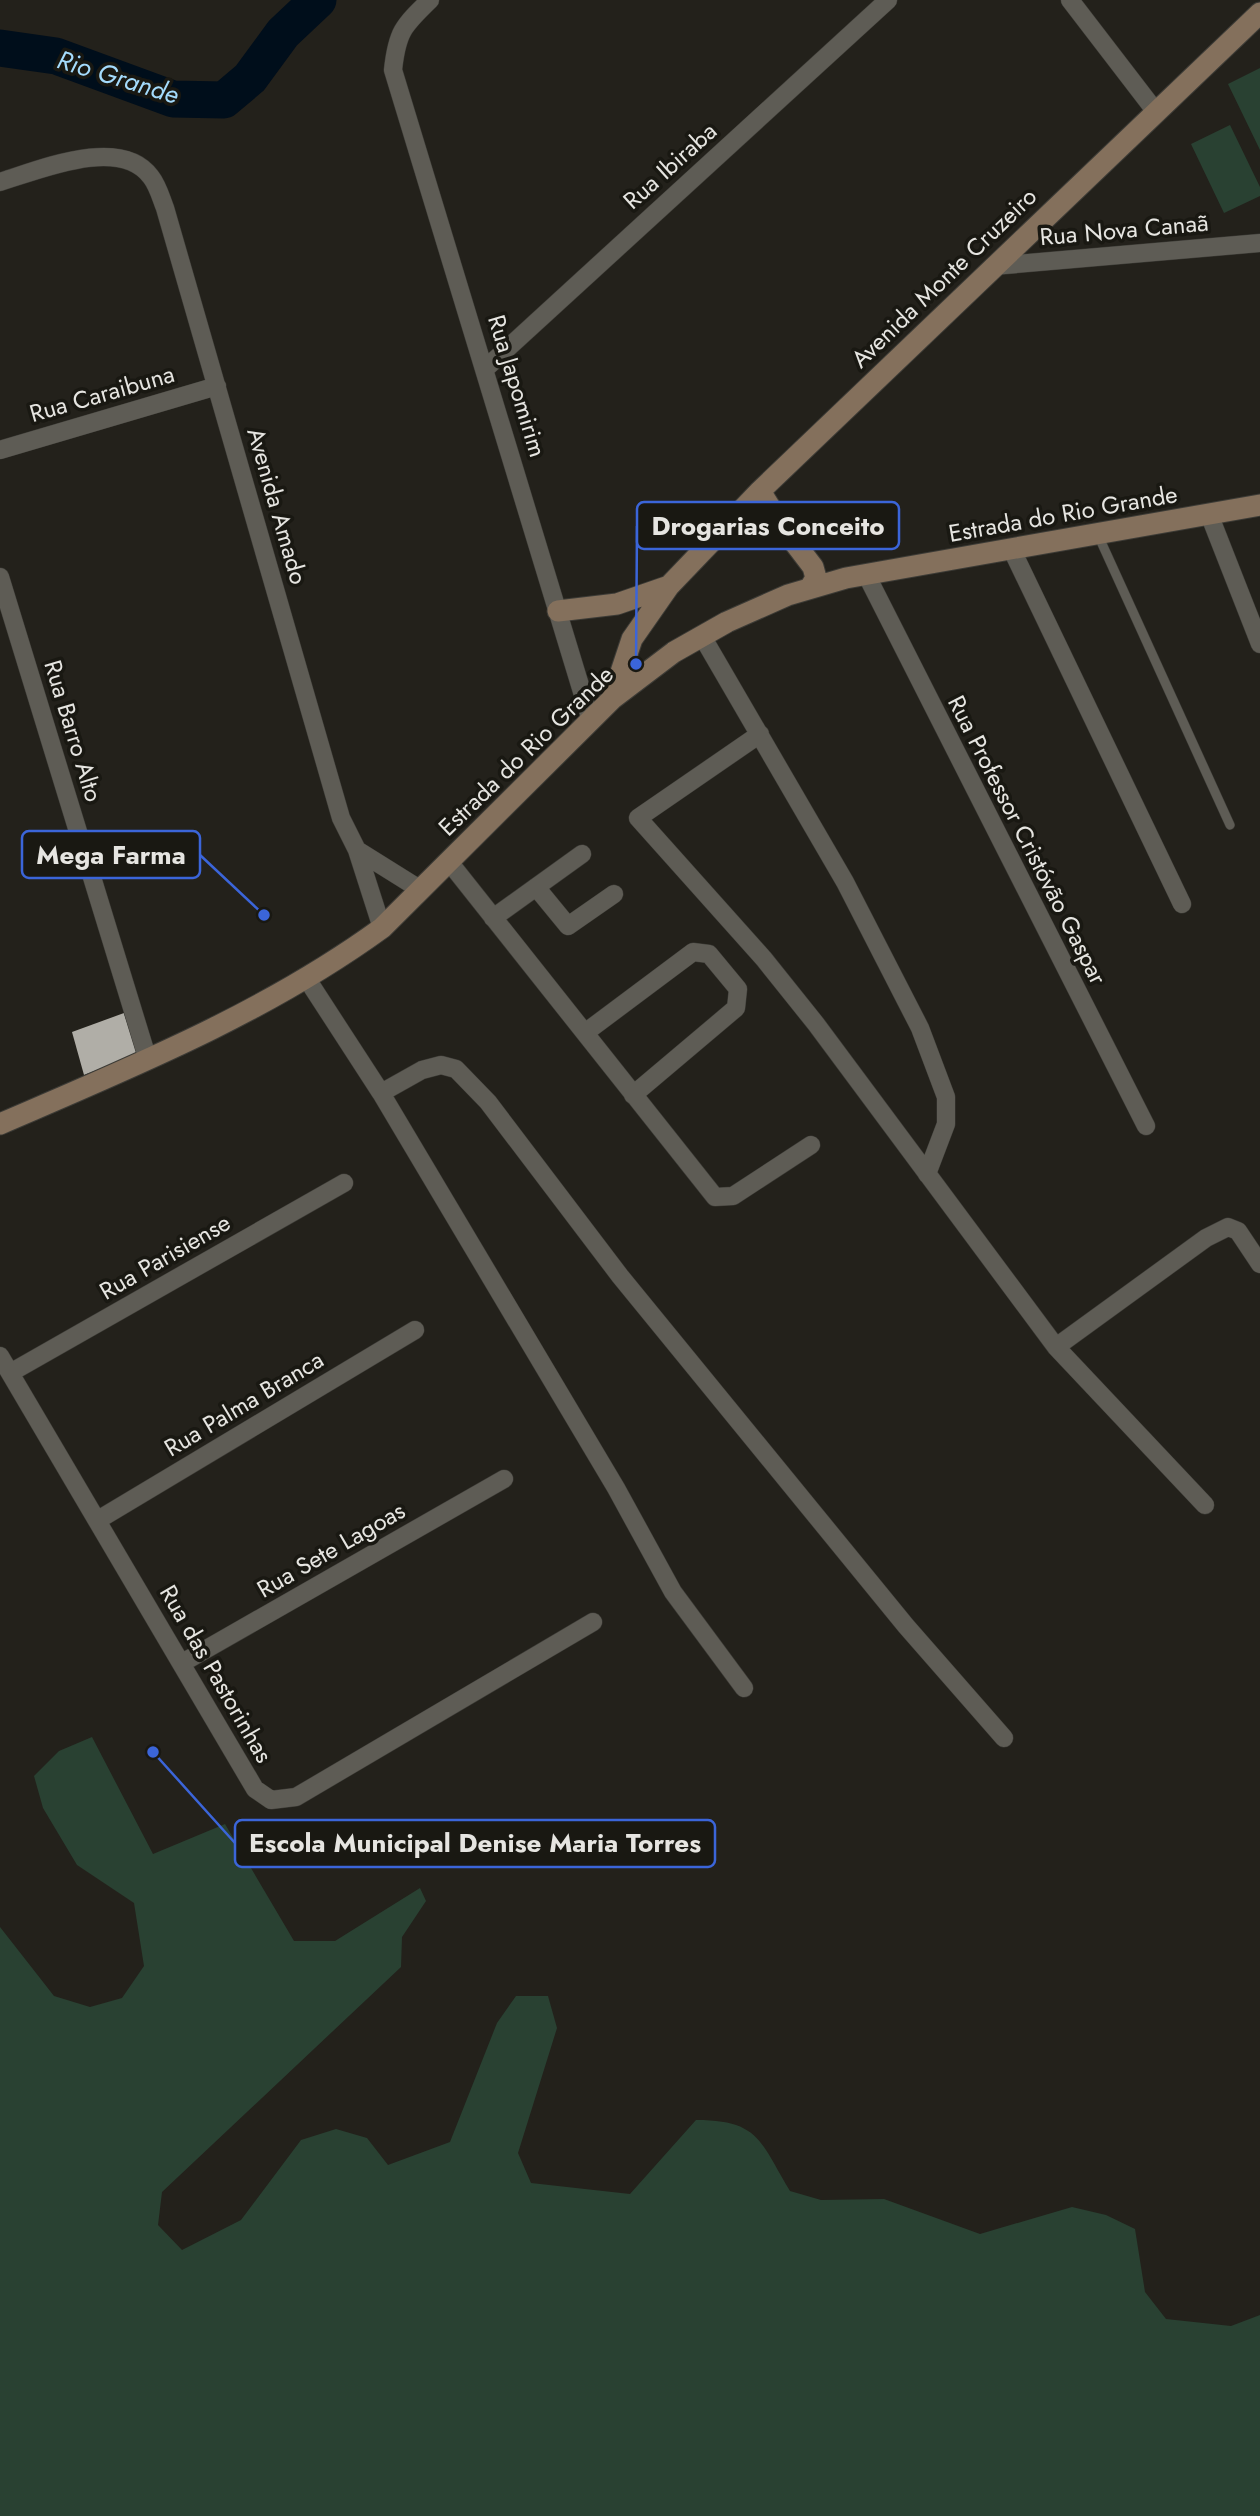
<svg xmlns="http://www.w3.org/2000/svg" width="1260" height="2516" font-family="Jost,sans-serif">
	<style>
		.green { fill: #294132 }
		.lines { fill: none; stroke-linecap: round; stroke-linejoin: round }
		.river { stroke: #000e1b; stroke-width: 37 }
		.building { fill: #b0aea7; filter: url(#shadow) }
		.lane-casing { stroke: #3c3b36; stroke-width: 10 }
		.street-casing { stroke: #3c3b36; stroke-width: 19 }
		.secondary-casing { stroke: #3c3b36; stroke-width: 23 }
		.lane { stroke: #5e5c55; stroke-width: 9 }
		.street { stroke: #5e5c55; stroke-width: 18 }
		.secondary { stroke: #84705c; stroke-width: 21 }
		.labels { text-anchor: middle; stroke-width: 7; stroke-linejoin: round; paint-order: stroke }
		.street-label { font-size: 24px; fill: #e6e5e1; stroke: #191812 }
		.water-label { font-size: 26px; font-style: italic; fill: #a4dbfc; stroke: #191812 }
		.leader { fill: none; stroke: #3b65d9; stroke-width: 2.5 }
		.callout-dot { fill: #3b65d9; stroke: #191812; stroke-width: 2.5 }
		.callout { fill: #191812; stroke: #3b65d9; stroke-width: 2.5 }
		.callout-label { font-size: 26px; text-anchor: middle; font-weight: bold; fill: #e6e5e1 }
	</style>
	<defs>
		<filter id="shadow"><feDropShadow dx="6" dy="6" stdDeviation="0" flood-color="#0009"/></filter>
	</defs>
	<rect width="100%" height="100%" fill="#23211b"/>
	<!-- green -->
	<path class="green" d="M 1260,68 L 1260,150 L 1228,84 Z
		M 1230,125 L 1260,187 L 1260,196 L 1224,213 L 1191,144 Z
		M 92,1737 L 153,1854 L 225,1824 L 294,1941 L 335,1941 L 420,1888 L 426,1901 L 402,1937 L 401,1967 L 162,2192 L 158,2225 L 182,2250 L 241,2220 L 301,2140 L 336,2129 L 367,2138 L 388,2165 L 450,2142 L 497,2023 L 516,1996 L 548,1996 L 557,2028 L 518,2153 L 531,2183 L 630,2194 L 696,2120 C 760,2120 760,2142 790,2191 L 821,2200 L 884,2199 L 980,2234 L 1072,2207 L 1106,2215 L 1135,2229 L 1145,2292 L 1166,2319 L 1231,2326 L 1260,2315 L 1260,2516 L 0,2516 L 0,1927 L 54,1996 L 90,2007 L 122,1998 L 144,1966 L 134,1903 L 77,1865 L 43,1808 L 34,1776 L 59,1751 Z"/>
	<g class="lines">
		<!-- river -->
		<path class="river" d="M 0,48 L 56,56 L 173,99 L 224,100 L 250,78 L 283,33 L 318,0"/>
	</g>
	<!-- building -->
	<path class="building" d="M 124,1013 L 137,1054 L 84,1075 L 72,1032 Z"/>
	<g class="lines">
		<!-- lane casing -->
		<g class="lane-casing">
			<path id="lane" d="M 1098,535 L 1230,825"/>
		</g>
		<!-- street casing -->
		<g class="street-casing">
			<path id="street" d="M 430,0 C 403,26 397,32 393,70 L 590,718
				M 1070,0 L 1156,112
				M 0,182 C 39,170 121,135 151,177 C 158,186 161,198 165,208 L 341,818 L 357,850 L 382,928
				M 993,266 L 1260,243
				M 486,368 L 888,0
				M 0,450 L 217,386
				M 1209,514 L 1260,644
				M 1012,550 L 1182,904
				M 866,574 L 1146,1126
				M 0,577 L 148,1060
				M 702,636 L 845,882 L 920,1028 L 946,1097 L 946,1124 L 927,1174
				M 760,734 L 638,818 L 764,959 L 816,1024 L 1056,1347 L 1205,1505
				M 357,850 L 421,890
				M 450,863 L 715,1197 L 733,1196 L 811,1145
				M 536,887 L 568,926 L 614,894
				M 493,918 L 582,854
				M 307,979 L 381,1093 L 616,1488 L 673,1592 L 744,1688
				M 586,1032 L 693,952 L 709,954 L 738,989 L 736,1008 L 633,1095
				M 381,1093 L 422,1070 L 441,1065 L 456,1069 L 488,1102 L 620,1276 L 906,1626 L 1004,1738
				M 1056,1347 L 1206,1238 L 1228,1227 L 1238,1231 L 1260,1264
				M 0,1356 L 255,1789 L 271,1800 L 296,1797 L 593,1622
				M 10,1373 L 344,1183
				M 98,1520 L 415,1330
				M 182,1663 L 504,1479"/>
		</g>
		<!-- secondary casing -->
		<g class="secondary-casing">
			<path id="secondary" d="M 760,491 L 781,525 L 813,567 L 816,578 L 810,588
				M 558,611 L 617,604 L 669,586
				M 612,699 L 632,639 L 669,586 L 760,491 L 1260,13
				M 0,1124 C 132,1067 265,1013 382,928 L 612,699 L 674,652 L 727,622 L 788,595 L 846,578 L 1260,505"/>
		</g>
		<!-- lane -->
		<use href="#lane" class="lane"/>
		<!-- street -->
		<use href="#street" class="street"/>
		<!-- secondary -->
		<use href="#secondary" class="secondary"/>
	</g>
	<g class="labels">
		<!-- street labels -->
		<g class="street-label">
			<text transform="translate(670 166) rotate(-42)" y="8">Rua Ibiraba</text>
			<text transform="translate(1124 230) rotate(-5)" y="8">Rua Nova Canaã</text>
			<text transform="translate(944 278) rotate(-44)" y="8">Avenida Monte Cruzeiro</text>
			<text transform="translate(517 386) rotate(73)" y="8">Rua Japomirim</text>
			<text transform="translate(102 394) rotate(-16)" y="8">Rua Caraibuna</text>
			<text transform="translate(277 506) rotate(74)" y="8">Avenida Amado</text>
			<text transform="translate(1063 514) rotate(-10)" y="8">Estrada do Rio Grande</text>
			<text transform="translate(73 731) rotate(73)" y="8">Rua Barro Alto</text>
			<text transform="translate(526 751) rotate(-44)" y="8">Estrada do Rio Grande</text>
			<text transform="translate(1027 840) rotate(63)" y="8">Rua Professor Cristóvão Gaspar</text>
			<text transform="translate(165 1257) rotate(-30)" y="8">Rua Parisiense</text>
			<text transform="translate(244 1404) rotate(-31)" y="8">Rua Palma Branca</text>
			<text transform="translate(331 1550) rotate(-30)" y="8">Rua Sete Lagoas</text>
			<text transform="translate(216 1674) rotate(60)" y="8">Rua das Pastorinhas</text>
		</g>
		<!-- water labels -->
		<g class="water-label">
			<text transform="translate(118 77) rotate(17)" y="9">Rio Grande</text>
		</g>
	</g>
	<!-- callouts -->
	<path class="leader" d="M636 664L637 526M264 915L200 855M153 1752L235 1843"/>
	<g class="callout-dot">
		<circle cx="636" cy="664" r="7"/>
		<circle cx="264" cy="915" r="7"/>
		<circle cx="153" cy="1752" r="7"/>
	</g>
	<g class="callout">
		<rect x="637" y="502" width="262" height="47" rx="7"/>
		<rect x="22" y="831" width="178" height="47" rx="7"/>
		<rect x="235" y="1820" width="480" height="47" rx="7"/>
	</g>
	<g class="callout-label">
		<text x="768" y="535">Drogarias Conceito</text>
		<text x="111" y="864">Mega Farma</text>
		<text x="475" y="1852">Escola Municipal Denise Maria Torres</text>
	</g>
</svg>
